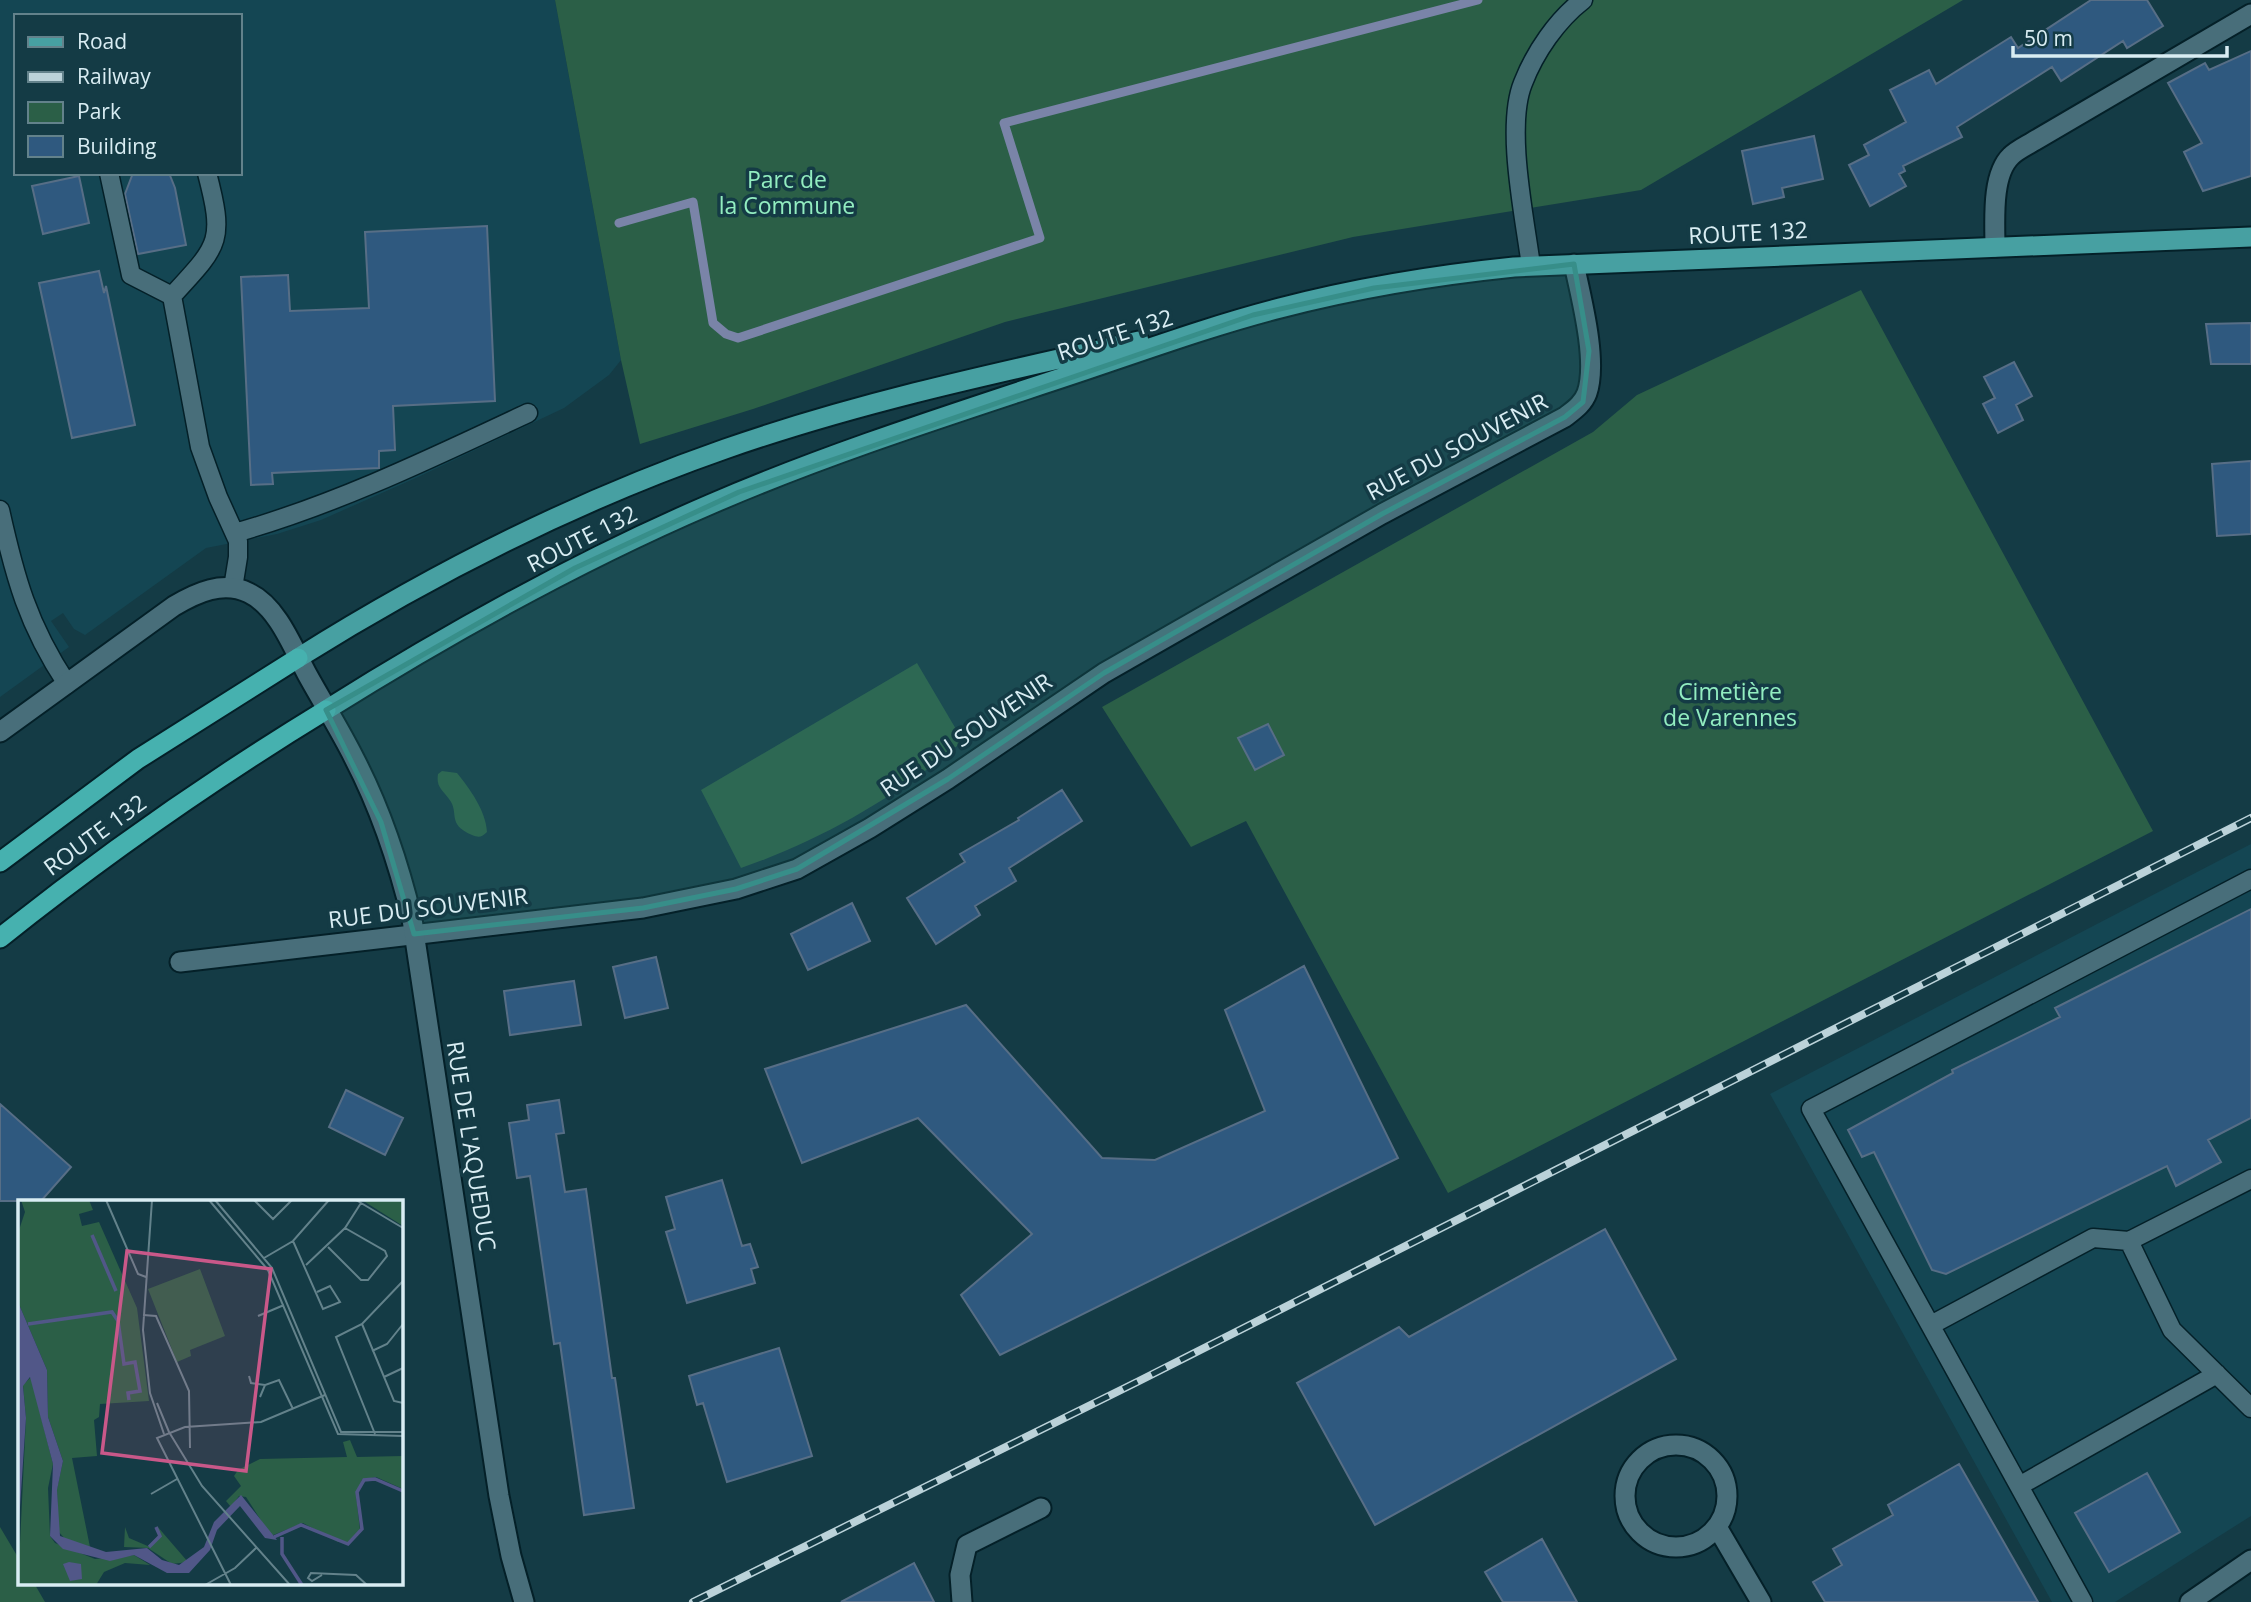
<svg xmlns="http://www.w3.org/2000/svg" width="2251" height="1602" font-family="'Open Sans',sans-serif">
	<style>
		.built { fill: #144653; fill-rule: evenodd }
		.green { fill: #2b5f47 }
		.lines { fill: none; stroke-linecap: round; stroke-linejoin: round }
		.stream { stroke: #7a84a8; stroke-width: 9 }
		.building { fill: #2f597f; stroke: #576e86; stroke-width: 2 }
		.service-casing { stroke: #042028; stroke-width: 21 }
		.minor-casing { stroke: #042028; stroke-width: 23 }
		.tertiary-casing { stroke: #042028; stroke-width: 23 }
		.primary-casing { stroke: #042028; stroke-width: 23 }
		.trunk-casing { stroke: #042028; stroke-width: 23 }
		.service { stroke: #486e7a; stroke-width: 18 }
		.minor { stroke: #486e7a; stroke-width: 19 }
		.tertiary { stroke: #486e7a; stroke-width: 19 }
		.primary { stroke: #47a0a2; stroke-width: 19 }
		.trunk { stroke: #46b1af; stroke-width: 19 }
		.rail-casing { stroke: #bbd2d9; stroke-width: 8 }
		.rail { stroke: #143b45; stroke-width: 5; stroke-dasharray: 16; stroke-linecap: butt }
		.marked { fill: #378e89; fill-opacity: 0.2; stroke: #378e89; stroke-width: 5; stroke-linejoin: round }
		.labels { text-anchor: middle; stroke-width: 7; stroke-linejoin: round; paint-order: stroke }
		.park-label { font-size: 23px; fill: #92edc0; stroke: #143b45 }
		.street-label { font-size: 23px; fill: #d9edf3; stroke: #143b45 }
		.inset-river { fill: none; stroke: #515788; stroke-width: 3.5 }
		.inset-road { fill: none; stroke: #63828b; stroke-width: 2 }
		.view { fill: #c95889; fill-opacity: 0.15; stroke: #c95889; stroke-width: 3.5 }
		.inset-edge { fill: none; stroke: #d9edf3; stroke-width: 3.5 }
	</style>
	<rect width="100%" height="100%" fill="#143b45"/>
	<!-- built -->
	<path class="built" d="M 0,0 L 555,0 L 621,360 L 609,375 L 564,408 L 418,477 L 321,520 L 277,534 L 206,548 L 85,635 L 74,629 L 63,613 L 51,621 L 69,647 L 0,697 ZM 16,16 L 240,16 L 240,173 L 16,173 Z
		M 2251,844 L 2251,1516 L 2115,1602 L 2052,1602 L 1770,1094 Z"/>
	<!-- green -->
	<path class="green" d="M 555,0 L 1963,0 L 1641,190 L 1353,237 L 1005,322 L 753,409 L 640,444 L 621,360 Z
		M 1861,290 L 2153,831 L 1448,1193 L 1246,821 L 1191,847 L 1102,707 L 1593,432 L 1637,395 Z
		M 917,663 L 963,741 C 898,796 820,841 741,868 L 701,790 Z
		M 442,771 L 457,773 C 470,789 486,811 487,832 C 482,837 479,838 472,835 C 446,824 460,813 449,799 C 442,789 436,787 438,774 Z
		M 0,1527 L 19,1559 L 19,1583 L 34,1583 L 45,1602 L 0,1602 Z"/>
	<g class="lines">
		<!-- stream -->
		<path class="stream" d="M 619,223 L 693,202 L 713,323 L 726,334 L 738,338 L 1040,238 L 1004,123 L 1478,0"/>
	</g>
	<!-- building -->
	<path class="building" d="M 2091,0 L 2147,0 L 2163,26 L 2127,48 L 2123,41 L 2061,81 L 2052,67 L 1957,127 L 1962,137 L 1903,166 L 1905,171 L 1899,174 L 1906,186 L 1870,206 L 1849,165 L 1869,155 L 1864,145 L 1906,122 L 1890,90 L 1929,70 L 1936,84 L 2011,37 L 2018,48 Z
		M 2251,51 L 2251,176 L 2203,191 L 2184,152 L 2202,143 L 2168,83 L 2205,63 L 2209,70 Z
		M 1814,136 L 1823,179 L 1782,188 L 1784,197 L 1753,204 L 1742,151 Z
		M 133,173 L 169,173 L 175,188 L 186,245 L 138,254 L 125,194 Z
		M 79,176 L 89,223 L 43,234 L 32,186 Z
		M 487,226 L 495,401 L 393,406 L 395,450 L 379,451 L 379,468 L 272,473 L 273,484 L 251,485 L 241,277 L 288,275 L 290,311 L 369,308 L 365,232 Z
		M 99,271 L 104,293 L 106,286 L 135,425 L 72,438 L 39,283 Z
		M 2251,323 L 2251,364 L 2211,364 L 2206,324 Z
		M 2014,362 L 2032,396 L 2016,405 L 2023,420 L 1998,433 L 1983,404 L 1995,398 L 1984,377 Z
		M 2251,461 L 2251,534 L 2217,536 L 2212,464 Z
		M 1268,724 L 1284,755 L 1255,770 L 1238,738 Z
		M 1062,790 L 1082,821 L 1009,868 L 1016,881 L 975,906 L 980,915 L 936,944 L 907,898 L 965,862 L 960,854 L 1019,820 L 1018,818 Z
		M 852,903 L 870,941 L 808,970 L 791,934 Z
		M 2251,909 L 2251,1118 L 2208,1140 L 2221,1162 L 2176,1186 L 2167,1166 L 1946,1274 L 1932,1270 L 1874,1152 L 1862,1157 L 1848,1130 L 1953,1073 L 1952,1070 L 2060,1017 L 2055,1008 Z
		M 656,957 L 668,1008 L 625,1018 L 613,967 Z
		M 1304,966 L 1398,1158 L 1000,1355 L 961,1295 L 1032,1234 L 918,1118 L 802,1163 L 765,1069 L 966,1005 L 1102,1158 L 1155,1160 L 1265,1111 L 1225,1010 Z
		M 574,981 L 581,1025 L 510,1035 L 504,991 Z
		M 346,1090 L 403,1118 L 385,1155 L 329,1127 Z
		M 559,1100 L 564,1133 L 556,1134 L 565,1192 L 586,1189 L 612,1378 L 615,1378 L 634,1508 L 584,1515 L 560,1343 L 554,1344 L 530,1176 L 517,1178 L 509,1123 L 529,1120 L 527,1105 Z
		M 0,1104 L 71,1167 L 41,1201 L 0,1201 Z
		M 722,1180 L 742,1246 L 750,1244 L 758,1267 L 751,1269 L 755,1283 L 687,1303 L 666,1232 L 675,1229 L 666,1197 Z
		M 1605,1229 L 1676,1359 L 1375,1525 L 1297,1383 L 1399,1327 L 1409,1337 Z
		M 779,1348 L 812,1456 L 727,1482 L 703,1403 L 697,1405 L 689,1376 Z
		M 1959,1464 L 2038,1602 L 1825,1602 L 1813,1582 L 1842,1565 L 1833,1549 L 1893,1515 L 1888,1505 Z
		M 2147,1473 L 2180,1532 L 2109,1572 L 2075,1513 Z
		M 1542,1539 L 1577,1602 L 1503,1602 L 1485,1572 Z
		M 914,1563 L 934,1602 L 841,1602 Z"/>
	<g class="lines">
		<!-- service casing -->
		<g class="service-casing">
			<path id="service" d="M 109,173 L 131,275 L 172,296
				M 1531,266 C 1525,219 1505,127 1523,83 C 1535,52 1557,20 1583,0
				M 172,296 L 200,447 L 218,497 L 238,541 L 238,557 L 233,588
				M 172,296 C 219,245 225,242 207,173
				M 0,510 C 15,578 28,625 67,684
				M 235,533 C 337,504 432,458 528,413
				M 2129,1241 L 2172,1330 L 2251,1408
				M 1931,1325 L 2093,1238 L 2129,1241 L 2251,1179
				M 2019,1486 L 2217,1374
				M 2083,1602 L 1811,1109 L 2251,879"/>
		</g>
		<!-- minor casing -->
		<g class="minor-casing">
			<path id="minor" d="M 180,962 L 643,908 L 736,889 L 797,869 L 870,828 L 948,779 L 1104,673 L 1382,514 L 1565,417 C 1574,410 1583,404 1587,393 C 1598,361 1581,297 1574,264
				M1625 1496a51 51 0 1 1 102 0a51 51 0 1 1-102 0Z
				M 1717,1527 L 1761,1602
				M 962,1602 L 960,1575 L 967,1545 L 1041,1508"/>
		</g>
		<!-- tertiary casing -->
		<g class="tertiary-casing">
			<path id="tertiary" d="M 1995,247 C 1995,222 1991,175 2011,156 C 2017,150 2026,146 2034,141 L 2251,14
				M 0,732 L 174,606 C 196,593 223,580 249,593 C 278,607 293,648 307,674 C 323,703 340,730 354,758 C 380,808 399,865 412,919 L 499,1496 L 511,1556 L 524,1602
				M 2190,1602 L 2251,1560"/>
		</g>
		<!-- primary casing -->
		<g class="primary-casing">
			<path id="primary" d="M 298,658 C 432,574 576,501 725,449 C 859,402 1000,372 1139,341
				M 326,710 C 449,633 578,561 711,504 C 824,455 943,417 1061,378 C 1134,354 1206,327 1280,308 C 1357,288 1436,275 1514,267 L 2251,237"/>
		</g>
		<!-- trunk casing -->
		<g class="trunk-casing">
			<path id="trunk" d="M 0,862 L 138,759 L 298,658
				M 0,938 C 104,855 213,779 326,710"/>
		</g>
		<!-- service -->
		<use href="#service" class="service"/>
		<!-- minor -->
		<use href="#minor" class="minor"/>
		<!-- tertiary -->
		<use href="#tertiary" class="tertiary"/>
		<!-- primary -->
		<use href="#primary" class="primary"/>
		<!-- trunk -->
		<use href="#trunk" class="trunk"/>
		<!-- rail casing -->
		<g class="rail-casing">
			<path id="rail" d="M 693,1602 L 1139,1381 L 2251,818"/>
		</g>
		<!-- rail -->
		<use href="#rail" class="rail"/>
	</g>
	<!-- marked area -->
	<path class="marked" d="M 1574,264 L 1589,351 L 1583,402 L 1565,417 L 1382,514 L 1104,673 L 948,779 L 797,869 L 736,889 L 643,908 L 414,934 L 381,822 L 326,710 L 575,568 L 739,492 L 1253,315 L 1374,288 Z"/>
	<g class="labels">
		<!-- park labels -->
		<g class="park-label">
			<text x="787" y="188">Parc de<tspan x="787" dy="26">la Commune</tspan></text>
			<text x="1730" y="700">Cimetière<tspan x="1730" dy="26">de Varennes</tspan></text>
		</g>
		<!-- street labels -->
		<g class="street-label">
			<text transform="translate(1748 233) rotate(-3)" y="8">ROUTE 132</text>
			<text transform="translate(1115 335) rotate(-18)" y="8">ROUTE 132</text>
			<text transform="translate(1457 447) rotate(-28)" y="8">RUE DU SOUVENIR</text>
			<text transform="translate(582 539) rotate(-27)" y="8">ROUTE 132</text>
			<text transform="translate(966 735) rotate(-34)" y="8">RUE DU SOUVENIR</text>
			<text transform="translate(95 835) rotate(-36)" y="8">ROUTE 132</text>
			<text transform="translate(428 908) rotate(-7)" y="8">RUE DU SOUVENIR</text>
			<text transform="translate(471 1146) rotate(81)" y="8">RUE DE L'AQUEDUC</text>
		</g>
	</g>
	<!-- overview -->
	<g transform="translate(18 1200)">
		<rect width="385" height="385" fill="#143b45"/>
		<path d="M 3,0 L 71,0 L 75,10 L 61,14 L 64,26 L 81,22 L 119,108 L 131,201 L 82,204 L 81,217 L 76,220 L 79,256 L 54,258 L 72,347 L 47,339 L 40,331 L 39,289 L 45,261 L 30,217 L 29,170 L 0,102 L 1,30 L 7,12 ZM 344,0 L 385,0 L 385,26 ZM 182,69 L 207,136 L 172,150 L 173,156 L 159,162 L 130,89 ZM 13,177 L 35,264 L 30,288 L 32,336 L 37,343 L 77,359 L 116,355 L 132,365 L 107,363 L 86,372 L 78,385 L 0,385 L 8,218 L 5,185 ZM 332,240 L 339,257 L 385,256 L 385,289 L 358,277 L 344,280 L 338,295 L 342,330 L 331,342 L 320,342 L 285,323 L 253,336 L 228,297 L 221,296 L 213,307 L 208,301 L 223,286 L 216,276 L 220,270 L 242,259 L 329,257 L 325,242 ZM 139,326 L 170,362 L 154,364 L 130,348 L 106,347 L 107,327 L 111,338 L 132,347 L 142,338 Z" fill="#2b5f47"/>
		<path d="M 0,102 L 29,170 L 30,217 L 45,261 L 39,290 L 42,336 L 88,352 L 129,348 L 144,360 L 161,365 L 186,347 L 196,322 L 223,295 L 259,340 L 247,338 L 222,306 L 199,330 L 192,350 L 171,373 L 149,373 L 116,355 L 92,361 L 45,349 L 32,336 L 35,264 L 12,177 L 5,186 L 8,218 L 0,337 ZM 51,362 L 63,364 L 64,379 L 52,381 L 45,364 Z" fill="#515788"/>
		<path class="inset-river" d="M 74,35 L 98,91M 10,124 L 94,112 L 100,121 L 106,164 L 117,162 L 122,191 L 110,193 L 111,200M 256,337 L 283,325 L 330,344 L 344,329 L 339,292 L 346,280 L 357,279 L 385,291M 264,337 L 264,354 L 284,385M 131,347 L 142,336 L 138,327"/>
		<path class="inset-road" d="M 88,0 L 120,74 L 128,77M 134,0 L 125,130 L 132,193 L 146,234M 191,0 L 250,70 L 320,234 L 385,236M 197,0 L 254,68 L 323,232 L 385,232M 236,0 L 255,19 L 274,0M 338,0 L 385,28M 275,41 L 305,109 L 322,102 L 312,86 L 299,92M 310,47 L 343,80 L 350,80 L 369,56 L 367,51 L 327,28M 246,58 L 275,41 L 311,0M 288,65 L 327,28 L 343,3M 125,115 L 138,116 L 171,191 L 172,248M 240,116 L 266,105M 344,124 L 376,201 L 385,203M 354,151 L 369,144 L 385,124M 231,176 L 233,183 L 247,185M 366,177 L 385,168M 242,197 L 247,185 L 261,180 L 275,209M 139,203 L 151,232M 151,232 L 184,286 L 272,385M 357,234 L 318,137 L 344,124 L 385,81M 133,294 L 159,279M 304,375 L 294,381 L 290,378 L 293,373 L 338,375 L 349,385M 187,385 L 217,368 L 238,348M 213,385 L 139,238 L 167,227 L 243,222 L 307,195"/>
		<path class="view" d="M 109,51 L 253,69 L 228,271 L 84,253 Z"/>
		<rect width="385" height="385" class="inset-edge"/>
	</g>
	<!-- legend -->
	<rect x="14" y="14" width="228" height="161" fill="#143b45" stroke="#63828b" stroke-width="2"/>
	<rect x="28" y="37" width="35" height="10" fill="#47a0a2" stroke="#63828b" stroke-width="2"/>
	<text x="77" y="49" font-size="21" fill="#d9edf3">Road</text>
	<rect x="28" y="72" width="35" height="10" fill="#bbd2d9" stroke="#63828b" stroke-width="2"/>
	<text x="77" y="84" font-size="21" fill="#d9edf3">Railway</text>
	<rect x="28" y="102" width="35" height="21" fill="#2b5f47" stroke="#63828b" stroke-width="2"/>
	<text x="77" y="119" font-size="21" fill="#d9edf3">Park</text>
	<rect x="28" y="136" width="35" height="21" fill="#2f597f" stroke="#63828b" stroke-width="2"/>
	<text x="77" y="154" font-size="21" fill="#d9edf3">Building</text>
	<!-- scale -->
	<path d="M2013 46v10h214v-10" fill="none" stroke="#d9edf3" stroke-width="3.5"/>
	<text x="2024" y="46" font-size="21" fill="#d9edf3" stroke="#143b45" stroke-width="5" paint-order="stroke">50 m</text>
</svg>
